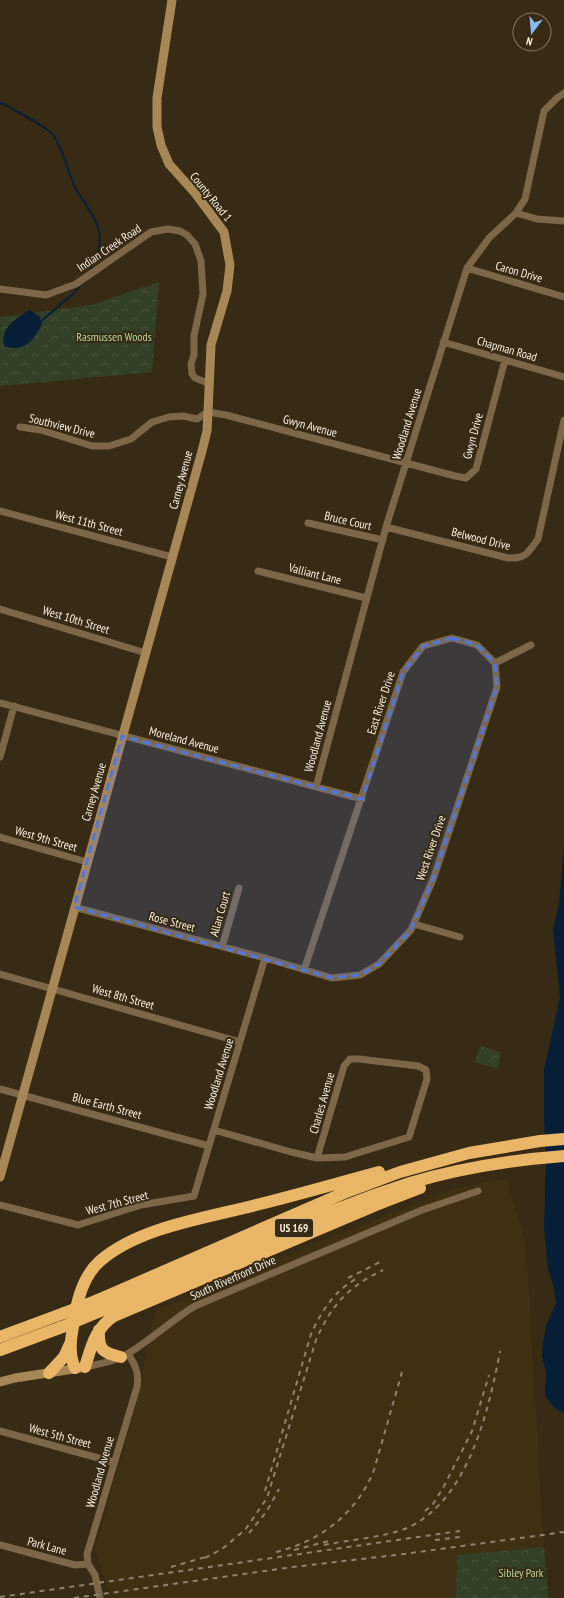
<svg xmlns="http://www.w3.org/2000/svg" width="564" height="1598" font-family="'PT Sans Narrow',sans-serif">
	<style>
		.built { fill: #403012 }
		.park { fill: url(#park-crowns) }
		.water { fill: #071f36 }
		.lines { fill: none; stroke-linecap: round; stroke-linejoin: round }
		.stream { stroke: #071f36; stroke-width: 2 }
		.minor { stroke: #7c6749; stroke-width: 7 }
		.secondary { stroke: #a88756; stroke-width: 9 }
		.motorway { stroke: #e9b567; stroke-width: 12 }
		.rail { stroke: #8e8371; stroke-width: 2; stroke-dasharray: 5 5; stroke-linecap: butt }
		.motorway-bridge { stroke: #e9b567; stroke-width: 12 }
		.marked { fill: #5376da; fill-opacity: 0.2; stroke: #5376da; stroke-width: 3; stroke-dasharray: 8 5; stroke-linejoin: round }
		.labels { text-anchor: middle; stroke-width: 4; stroke-linejoin: round; paint-order: stroke }
		.shield { fill: #382b15; stroke: #bdb4a3; stroke-width: 1 }
		.shield-label { font-size: 11px; font-weight: bold; fill: #f6eee0 }
		.street-label { font-size: 12px; fill: #f6eee0; stroke: #382b15 }
		.park-label { font-size: 12px; fill: #b6d69d; stroke: #382b15 }
	</style>
	<defs>
		<pattern id="park-crowns" width="20" height="18" patternUnits="userSpaceOnUse"><rect width="20" height="18" fill="#334028"/><path d="M2 6a3 3 0 1 1 6 0M12 15a3 3 0 1 1 6 0" fill="none" stroke="#47533d"/></pattern>
	</defs>
	<rect width="100%" height="100%" fill="#382b15"/>
	<!-- built -->
	<path class="built" d="M 507,1179 L 526,1244 L 544,1547 L 457,1555 L 456,1598 L 110,1598 L 95,1549 L 136,1403 L 155,1311 L 326,1239 L 457,1188 Z"/>
	<!-- park -->
	<path class="park" d="M 159,282 L 152,372 L 0,386 L 0,317 L 91,305 Z
		M 480,1046 L 501,1052 L 498,1069 L 475,1062 Z
		M 544,1547 L 548,1598 L 456,1598 L 457,1555 Z"/>
	<!-- water -->
	<path class="water" d="M 30,310 L 40,317 L 42,324 C 33,341 25,353 4,346 C 0,328 16,318 30,310 Z
		M 564,846 L 564,1414 L 554,1407 L 545,1396 L 546,1372 L 542,1356 L 543,1343 L 546,1326 L 556,1303 L 553,1284 L 548,1269 L 544,1228 L 546,1156 L 544,1121 L 544,1069 L 560,998 L 553,930 L 559,903 Z"/>
	<g class="lines">
		<!-- stream -->
		<path class="stream" d="M 0,104 L 2,103 C 15,111 38,122 49,131 C 62,142 68,174 76,189 C 85,205 99,219 100,239 C 100,249 95,261 90,271
			M 39,323 L 75,292 L 81,284"/>
		<!-- minor -->
		<path class="minor" d="M 516,213 L 537,219 L 564,221
			M 467,268 L 564,297
			M 0,289 L 46,295 L 76,284 L 151,232 L 168,229 L 180,231 L 187,235 L 195,244 L 201,261 L 203,294 L 194,336 L 194,355 L 191,364 L 192,374 L 195,378 L 208,383
			M 443,342 L 564,377
			M 20,427 L 41,430 L 92,446 L 109,446 L 131,439 L 152,422 L 169,417 L 183,416 L 197,419 L 208,412 L 226,415 L 455,476 L 466,478 L 476,469 L 505,360
			M 0,511 L 172,557
			M 308,523 L 383,540
			M 386,527 L 508,558 C 526,559 528,553 538,539 L 564,420
			M 258,571 L 366,598
			M 0,609 L 146,653
			M 495,663 L 531,645
			M 0,703 L 362,799
			M 0,757 L 14,706
			M 316,787 L 386,527 L 467,268 L 489,238 L 516,213 L 525,199 L 544,111 L 557,98 L 564,93
			M 0,837 L 87,862
			M 74,907 L 265,958 L 332,978 L 360,975 L 379,964 L 411,930 L 434,877 L 497,687 L 495,663 L 477,645 L 452,638 L 423,646 L 403,672 L 304,970
			M 414,924 L 460,937
			M 222,947 L 239,888
			M 0,974 L 240,1042
			M 0,1089 L 209,1146
			M 214,1130 L 291,1152 L 317,1158 L 345,1157 L 409,1137 L 427,1079 L 426,1070 L 418,1066 L 359,1059 L 350,1059 L 344,1066 L 317,1158
			M 0,1205 L 78,1225 L 141,1205 L 194,1196 L 265,958
			M 85,1367 C 100,1364 116,1361 129,1353 C 152,1339 172,1320 195,1306 L 422,1210 L 478,1191
			M 0,1431 L 113,1462
			M 0,1545 L 75,1565 L 88,1564
			M 100,1598 L 95,1575 L 88,1564 L 87,1554 L 137,1387 C 139,1373 136,1366 128,1354"/>
		<!-- secondary -->
		<path class="secondary" d="M 0,1177 L 202,451 L 207,431 L 208,412 L 211,345 L 227,291 L 230,265 L 224,232 L 195,193 L 169,164 L 161,145 L 157,127 L 157,98 L 172,0
			M 0,1382 L 15,1378 L 80,1368"/>
		<!-- motorway -->
		<path class="motorway" d="M 98,1300 L 344,1193 L 400,1172 L 469,1153 L 540,1141 L 564,1139
			M 98,1312 L 335,1210 C 360,1200 385,1191 410,1183 C 460,1168 512,1160 564,1156
			M 99,1330 C 98,1349 102,1353 121,1357
			M 0,1337 L 64,1313
			M 0,1350 L 62,1327
			M 85,1367 C 91,1348 95,1328 114,1316 L 376,1205 L 420,1188
			M 75,1368 C 68,1353 71,1337 74,1321 C 77,1299 83,1276 100,1261 C 139,1227 206,1218 256,1205 C 297,1195 338,1183 379,1172
			M 49,1373 L 64,1357 L 70,1344"/>
		<!-- rail -->
		<path class="rail" d="M 348,1278 L 380,1262
			M 265,1491 L 311,1334 C 321,1312 334,1291 356,1279
			M 425,1511 L 433,1504 L 443,1488 L 465,1445 L 472,1431 L 489,1375
			M 249,1533 L 267,1511 L 279,1489
			M 435,1540 L 460,1537
			M 324,1545 C 348,1540 386,1537 407,1528 C 468,1501 489,1410 500,1351
			M 294,1550 L 329,1541
			M 276,1552 C 321,1541 357,1513 374,1470 L 402,1372
			M 205,1558 L 222,1549 L 245,1530 L 267,1498 L 316,1340 C 332,1304 348,1287 383,1270
			M 171,1567 L 209,1556
			M 0,1597 L 460,1531
			M 74,1598 L 293,1567 L 404,1554 L 564,1532"/>
		<!-- motorway-bridge -->
		<path class="motorway-bridge" d="M 64,1313 L 98,1300
			M 62,1327 L 98,1312"/>
	</g>
	<!-- marked area -->
	<path class="marked" d="M 452,638 L 477,645 L 495,663 L 497,687 L 434,877 L 411,930 L 379,964 L 360,975 L 332,978 L 74,907 L 122,736 L 362,799 L 403,672 L 423,646 Z"/>
	<g class="labels">
		<!-- shield labels -->
		<rect class="shield" x="275" y="1219" width="38" height="18" rx="3"/>
		<g class="shield-label">
			<text x="294" y="1232">US 169</text>
		</g>
		<!-- street labels -->
		<g class="street-label">
			<text transform="translate(211 197) rotate(51)" y="4">County Road 1</text>
			<text transform="translate(109 248) rotate(-34)" y="4">Indian Creek Road</text>
			<text transform="translate(519 272) rotate(16)" y="4">Caron Drive</text>
			<text transform="translate(507 349) rotate(16)" y="4">Chapman Road</text>
			<text transform="translate(407 424) rotate(-73)" y="4">Woodland Avenue</text>
			<text transform="translate(62 426) rotate(14)" y="4">Southview Drive</text>
			<text transform="translate(310 426) rotate(15)" y="4">Gwyn Avenue</text>
			<text transform="translate(473 436) rotate(-75)" y="4">Gwyn Drive</text>
			<text transform="translate(181 480) rotate(-75)" y="4">Carney Avenue</text>
			<text transform="translate(348 521) rotate(13)" y="4">Bruce Court</text>
			<text transform="translate(89 523) rotate(15)" y="4">West 11th Street</text>
			<text transform="translate(481 539) rotate(14)" y="4">Belwood Drive</text>
			<text transform="translate(315 574) rotate(14)" y="4">Valliant Lane</text>
			<text transform="translate(76 620) rotate(17)" y="4">West 10th Street</text>
			<text transform="translate(381 703) rotate(-72)" y="4">East River Drive</text>
			<text transform="translate(318 736) rotate(-75)" y="4">Woodland Avenue</text>
			<text transform="translate(184 740) rotate(15)" y="4">Moreland Avenue</text>
			<text transform="translate(94 792) rotate(-74)" y="4">Carney Avenue</text>
			<text transform="translate(46 839) rotate(16)" y="4">West 9th Street</text>
			<text transform="translate(431 848) rotate(-71)" y="4">West River Drive</text>
			<text transform="translate(220 914) rotate(-74)" y="4">Allan Court</text>
			<text transform="translate(172 922) rotate(15)" y="4">Rose Street</text>
			<text transform="translate(123 997) rotate(16)" y="4">West 8th Street</text>
			<text transform="translate(219 1074) rotate(-73)" y="4">Woodland Avenue</text>
			<text transform="translate(322 1103) rotate(-74)" y="4">Charles Avenue</text>
			<text transform="translate(107 1106) rotate(15)" y="4">Blue Earth Street</text>
			<text transform="translate(117 1203) rotate(-15)" y="4">West 7th Street</text>
			<text transform="translate(233 1278) rotate(-24)" y="4">South Riverfront Drive</text>
			<text transform="translate(60 1436) rotate(15)" y="4">West 5th Street</text>
			<text transform="translate(100 1472) rotate(-74)" y="4">Woodland Avenue</text>
			<text transform="translate(47 1546) rotate(15)" y="4">Park Lane</text>
		</g>
		<!-- park labels -->
		<g class="park-label">
			<text x="114" y="341">Rasmussen Woods</text>
			<text x="521" y="1577">Sibley Park</text>
		</g>
	</g>
	<!-- north arrow -->
	<g transform="translate(532 32) rotate(196)"><circle r="19" fill="#382b15" stroke="#847966"/>
	<path d="M0-3L7 15L0 10L-7 15Z" fill="#89bafc"/>
	<text y="-6" font-size="11" font-weight="bold" text-anchor="middle" fill="#f6eee0">N</text>
	</g>
</svg>
